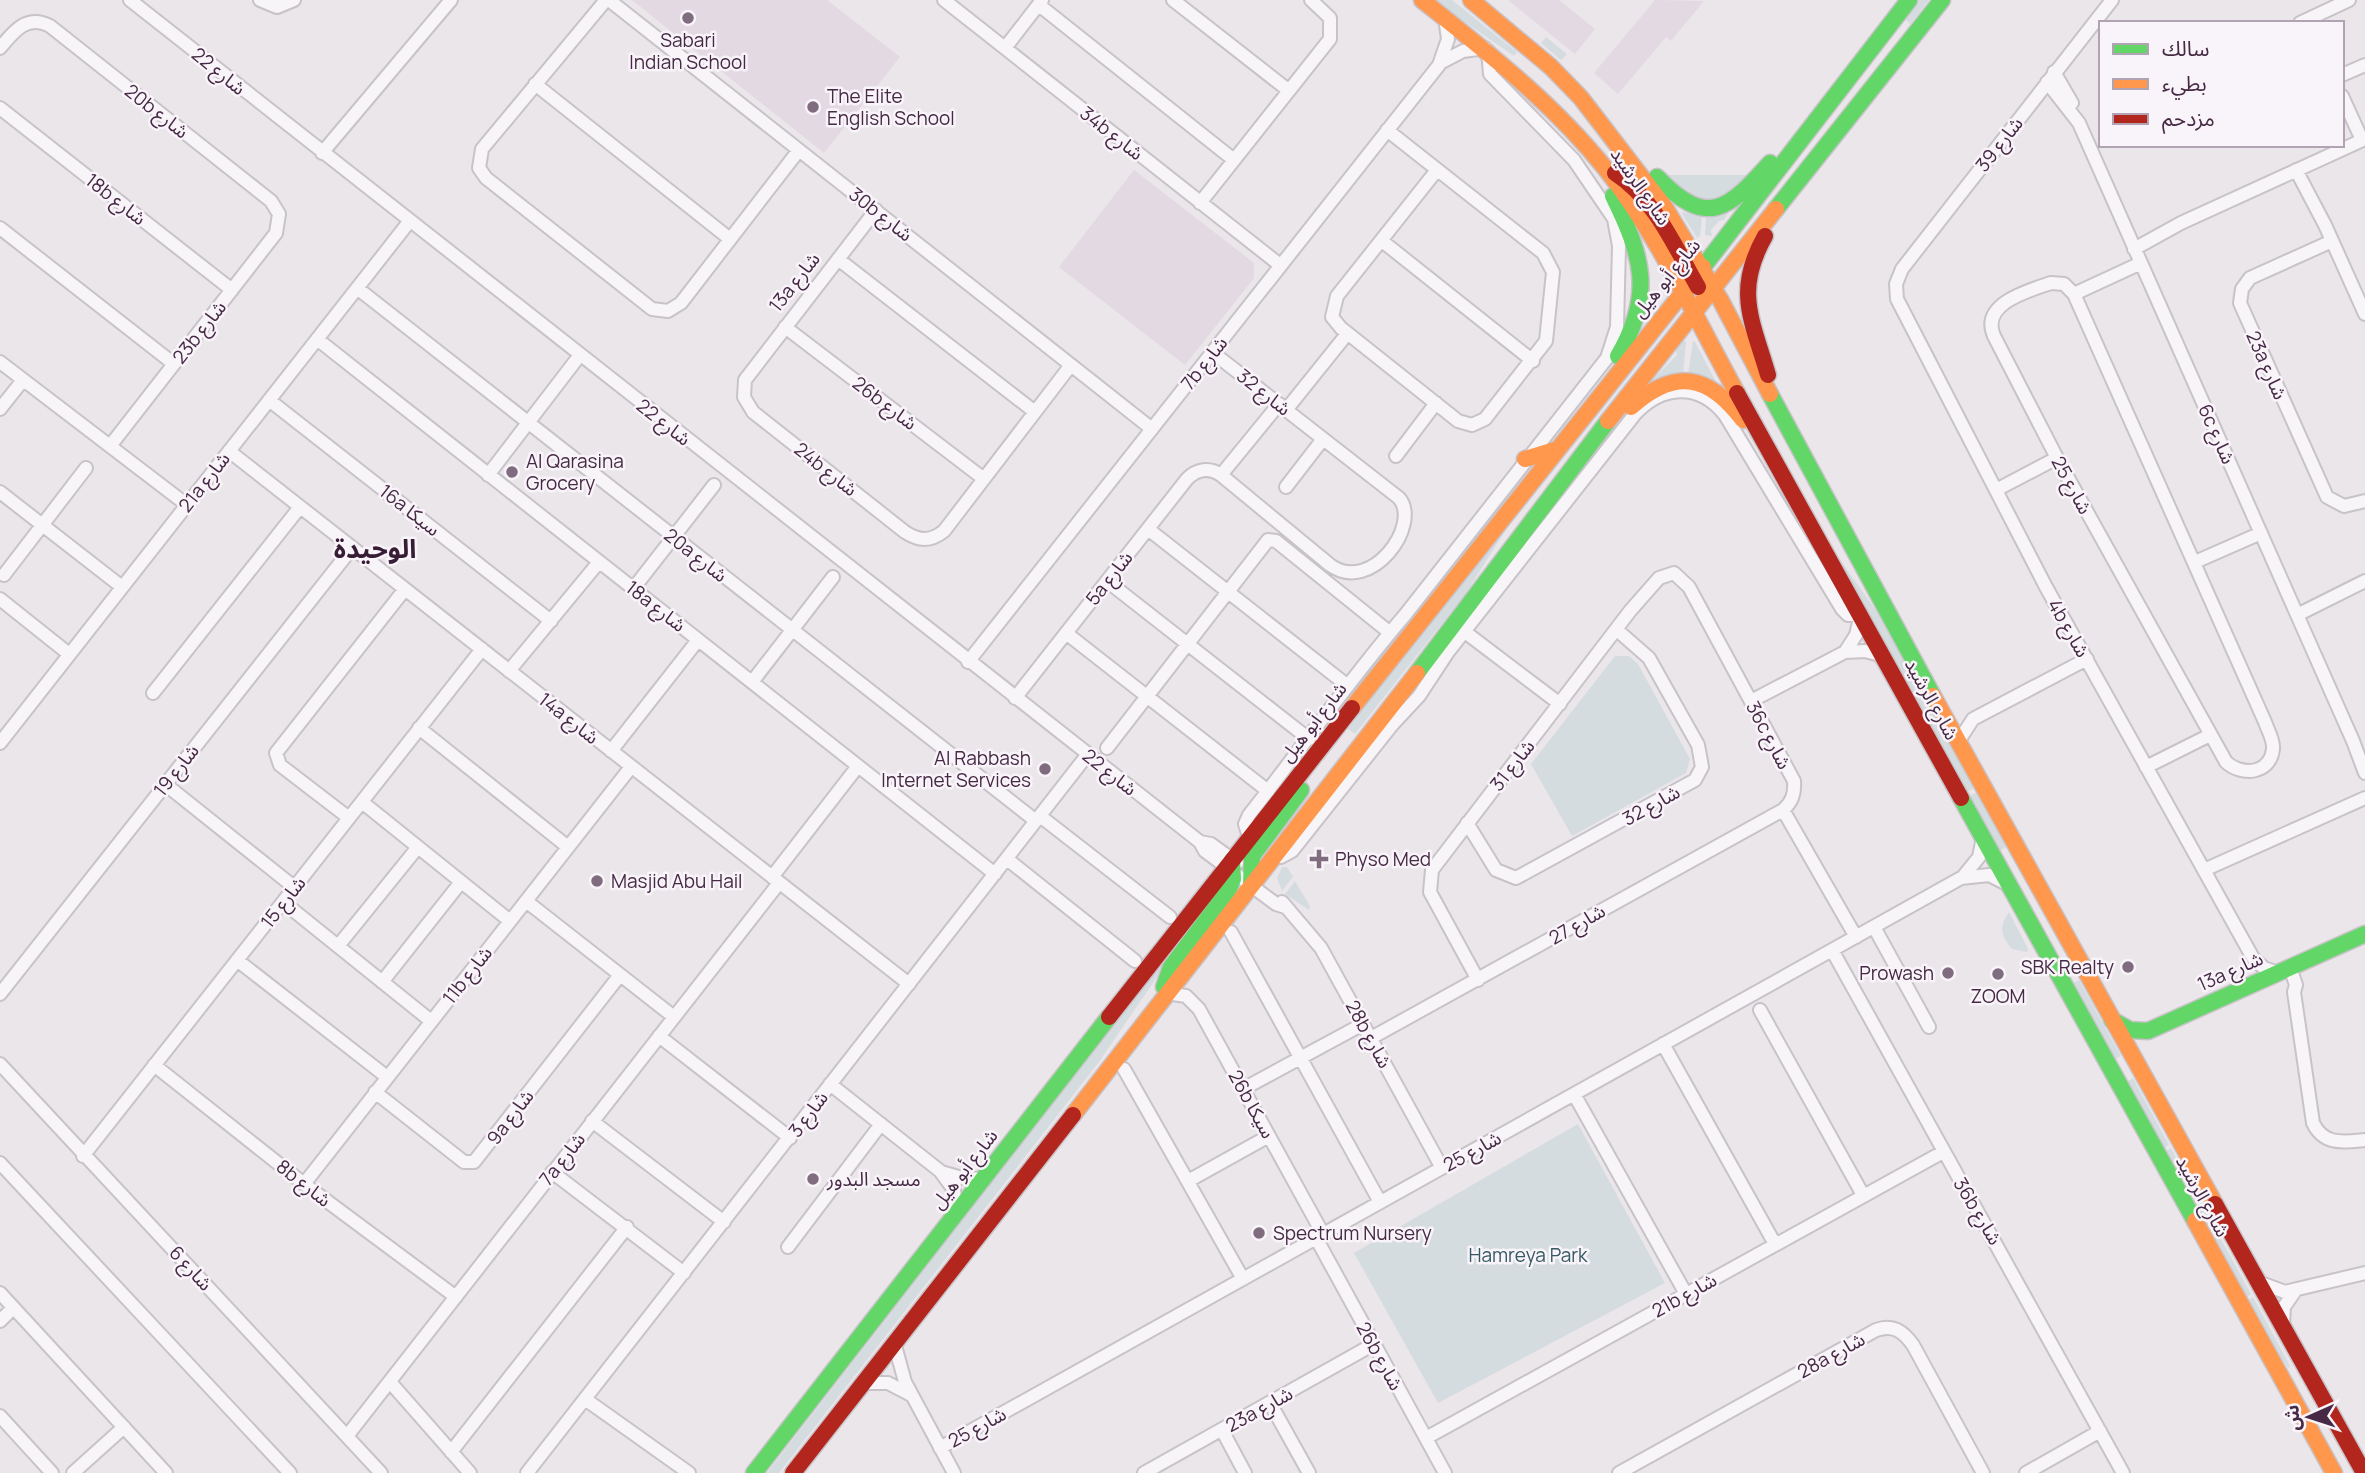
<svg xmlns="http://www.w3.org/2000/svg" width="2365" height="1473" font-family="Manrope,'Noto Sans Arabic',sans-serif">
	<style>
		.built { fill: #e2d9e2 }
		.green { fill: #d5dce0 }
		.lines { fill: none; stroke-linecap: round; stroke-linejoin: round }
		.street-casing { stroke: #c8c3c8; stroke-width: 16 }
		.fast-casing { stroke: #c8c3c8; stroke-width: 19 }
		.slow-casing { stroke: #c8c3c8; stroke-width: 19 }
		.jam-casing { stroke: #c8c3c8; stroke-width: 19 }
		.street { stroke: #f7f5f7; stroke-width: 12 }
		.fast { stroke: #63d668; stroke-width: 16 }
		.slow { stroke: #ff974d; stroke-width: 16 }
		.jam { stroke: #b3261e; stroke-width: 16 }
		.poi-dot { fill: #7f6c7f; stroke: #f9f4f9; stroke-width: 2.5 }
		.labels { text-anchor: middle; stroke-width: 5; stroke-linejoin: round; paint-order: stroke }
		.poi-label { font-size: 19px; fill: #462a45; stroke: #f9f4f9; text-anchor: start }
		.street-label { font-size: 19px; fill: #462a45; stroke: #f9f4f9 }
		.park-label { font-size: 19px; fill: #365963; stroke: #f9f4f9 }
		.district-label { font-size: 26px; font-weight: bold; fill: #371c35; stroke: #f9f4f9 }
	</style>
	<rect width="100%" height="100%" fill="#eae6ea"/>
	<!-- built -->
	<path class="built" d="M 632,0 L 827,0 L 900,57 L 824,153 Z
		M 1508,0 L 1559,0 L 1595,29 L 1575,54 Z
		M 1655,0 L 1704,1 L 1671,41 L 1666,37 L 1618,94 L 1594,73 Z
		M 1134,170 L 1254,263 L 1254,278 L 1185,365 L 1059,267 Z"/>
	<!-- green -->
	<path class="green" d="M 1433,0 L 1452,0 L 1517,52 L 1514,56 Z
		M 1917,0 L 1929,0 L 1910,24 L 1905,19 Z
		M 1546,37 L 1567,54 L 1561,60 L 1541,43 Z
		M 1664,175 L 1745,175 L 1748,178 C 1714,215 1697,204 1664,175 Z
		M 1681,212 L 1702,216 L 1700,236 L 1697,238 Z
		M 1728,213 L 1724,220 L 1719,221 L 1711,230 L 1712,236 L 1705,235 L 1706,216 Z
		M 1683,340 L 1686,342 L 1683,374 L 1653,379 L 1677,355 L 1676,349 Z
		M 1693,341 L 1695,342 L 1716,382 L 1688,374 Z
		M 1512,520 L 1466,593 L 1355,734 L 1348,729 L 1439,606 Z
		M 1838,557 L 1875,609 L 1975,788 L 1967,792 Z
		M 1615,656 L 1629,656 L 1638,664 L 1690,759 L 1686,773 L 1572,836 L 1531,764 Z
		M 1977,792 L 2006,847 L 1999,851 L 1969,796 Z
		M 1282,867 L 1287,867 L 1293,877 L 1282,891 L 1277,878 Z
		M 1295,881 L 1310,906 L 1309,910 L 1285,894 Z
		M 1211,900 L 1214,903 L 1157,977 L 1099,1062 L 779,1473 L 767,1473 Z
		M 2009,912 L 2028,949 L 2027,952 L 2012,949 C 2000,935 1999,927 2009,912 Z
		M 2079,980 L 2121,1056 L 2112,1061 L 2070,985 Z
		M 2133,1078 L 2169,1145 L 2161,1150 L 2124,1083 Z
		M 1578,1124 L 1665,1283 L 1438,1403 L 1354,1253 Z
		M 2171,1148 L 2209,1217 L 2201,1222 L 2163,1153 Z
		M 2211,1221 L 2251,1294 L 2244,1299 L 2203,1226 Z
		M 2253,1297 L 2290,1366 L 2288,1368 L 2245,1302 Z"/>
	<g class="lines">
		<!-- street casing -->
		<g class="street-casing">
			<path id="street" d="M 130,0 L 1200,842 L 1205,851 L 1276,904 L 1285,907
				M 260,0 L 277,7 L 294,0
				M 606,0 L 482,149 L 479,168 L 486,178 L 652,309 L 668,311 L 681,303 L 799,150
				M 609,0 L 1152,429
				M 944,0 L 1280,265
				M 1173,0 L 1288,90
				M 2112,0 L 1902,269 L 1896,284 L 1897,299 L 2046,587 L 2253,958 L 2264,968 L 2278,973
				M 1039,5 L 1234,160
				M 2300,23 L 2349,0
				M 0,48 C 14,31 27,14 50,26 L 271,201 L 279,214 L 276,233 L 110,446
				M 1005,48 L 1042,0
				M 1442,62 L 1463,51 L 1485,48
				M 2054,72 L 2072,103
				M 2342,75 L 2365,65
				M 2047,82 L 2079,123 L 2353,741 L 2365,773
				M 535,84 L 730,239
				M 2342,96 L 2362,140
				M 0,108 L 232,290
				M 1387,130 L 1543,253 L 1553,272 L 1546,341 L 1485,419 L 1472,425 L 1458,421 L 1341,328 L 1332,317 L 1337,296 L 1437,170
				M 322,153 L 451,0
				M 2296,170 L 2325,225 L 2365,314
				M 1200,203 L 1330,39 L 1330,18 L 1311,0
				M 876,210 L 745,380 L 744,397 L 753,412 L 905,532 C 919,541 930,542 944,531 L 1071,365
				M 0,228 L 174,364
				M 1382,241 L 1533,361
				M 2332,241 L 2250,278 L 2242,289 L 2240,303 L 2327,497 L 2344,506 L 2365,501
				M 2134,249 L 2181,223 L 2365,139
				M 838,259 L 1035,412
				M 2051,283 L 2064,284 L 2074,294 L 2265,722 C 2268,731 2274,740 2273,749 C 2270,775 2241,776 2226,762 L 2057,458 L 1994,336 C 1980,304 2027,291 2051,283 Z
				M 357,288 L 1036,821
				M 2074,294 L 2141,263
				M 785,327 L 984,479
				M 317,339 L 995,874
				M 0,362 L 187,505
				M 269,400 L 551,621
				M 0,409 L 23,380
				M 1286,410 L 1347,334
				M 229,451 L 909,984
				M 1396,456 L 1436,403
				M 488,475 L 580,355
				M 1221,475 L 1279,404
				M 1286,487 L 1323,439
				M 1996,490 L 2057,458
				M 0,492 L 122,587
				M 1148,529 L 1348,686
				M 2195,562 L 2261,533
				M 4,575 L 86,468
				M 1107,581 L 1309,739
				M 633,589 L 714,485
				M 0,599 L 69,654
				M 2297,615 L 2365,581
				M 1465,632 L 1560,704
				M 1066,633 L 1268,791
				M 968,662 L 1439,65 L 1448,39 L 1445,18
				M 509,671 L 599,562
				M 752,682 L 833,577
				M 153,693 L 300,507
				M 1015,698 L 1187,479 C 1197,469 1209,467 1221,475 L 1330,565 C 1371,595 1422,525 1399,498 L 1212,352
				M 1751,701 L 1845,652 L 1865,651 L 1884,656
				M 419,728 L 568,847
				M 1958,742 L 1973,719 L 2087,659
				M 0,743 L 409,222
				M 1107,748 L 1268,540 L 1276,541 L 1389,632
				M 611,751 L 698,640
				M 2146,767 L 2210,735
				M 165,784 L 294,887
				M 362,802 L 510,921
				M 1783,810 L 1856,937
				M 1040,816 L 1170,917
				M 349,818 L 280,765 L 276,753 L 405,589
				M 1467,823 L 1496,870 L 1516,878 L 1695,780 L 1702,767 L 1698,745 L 1649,658 L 1617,630
				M 1249,837 L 1245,824 L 1249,815 C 1301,749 1350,679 1405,615 L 1607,358 L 1617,327 L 1619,246 L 1614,219 L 1574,160 L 1490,74 L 1488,51
				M 1200,842 L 1211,844 L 1237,863
				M 1273,856 L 1281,857 L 1292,851 L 1392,725 L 1419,696 L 1448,652 L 1635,414 C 1662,385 1699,382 1725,415 L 1842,609 L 1848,615 L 1861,614 L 1856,635 L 1845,652
				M 1007,859 L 1135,961
				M 2204,870 L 2365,798
				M 772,877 L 858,766
				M 1962,878 L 1979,857 L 1983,837
				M 526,901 L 674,1017
				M 283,902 L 431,1021
				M 1282,902 L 1321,948 L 1442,1168
				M 1874,927 L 1929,1027
				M 1231,932 L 1380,1202
				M 338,946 L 418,847
				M 1832,950 L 2123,1473
				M 237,960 L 387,1077
				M 2290,967 L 2296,985 L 2294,992 L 2313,1123 C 2324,1146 2344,1142 2365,1140
				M 382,982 L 461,882
				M 1166,993 L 1186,996 L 1199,1009 L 1323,1234
				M 0,994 L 352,548
				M 1760,1010 L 1863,1195
				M 659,1036 L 790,1138
				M 1371,1038 C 1509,963 1645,885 1783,810 C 1792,802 1795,794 1794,781 L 1689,587 L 1674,573 L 1659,578 L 1630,611 L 1432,870 L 1430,892 L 1478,980
				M 1663,1044 L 1775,1244
				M 0,1064 L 381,1473
				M 154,1065 L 304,1184 L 456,1297
				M 1124,1069 L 1243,1279
				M 830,1084 L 940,1171 L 954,1190 L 957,1212
				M 1243,1089 L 1363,1024
				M 375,1092 L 464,1162 L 474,1162 L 620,975
				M 1574,1094 L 1686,1294
				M 592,1121 L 724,1222
				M 83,1156 L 482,649
				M 0,1163 L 290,1473
				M 552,1172 L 684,1273
				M 941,1172 L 962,1178 L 985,1179
				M 1188,1181 L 1269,1136
				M 304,1184 L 631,767
				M 1316,1238 L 1445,1473
				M 788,1247 L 881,1124
				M 2258,1282 L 2285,1292 L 2365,1273
				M 0,1293 L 166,1473
				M 0,1321 L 13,1308
				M 2283,1325 L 2284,1307 L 2295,1291
				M 894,1342 L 905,1382 L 954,1473
				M 390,1382 L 470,1473
				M 862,1383 L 888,1383 L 911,1395
				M 585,1399 L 689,1473
				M 1270,1403 L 1309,1473
				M 0,1416 L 52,1473
				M 1222,1430 L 1245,1473
				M 347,1436 L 779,883
				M 1426,1438 L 1943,1152
				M 940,1448 L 1961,878 L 1989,875 L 2007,884
				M 451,1452 L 627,1227
				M 73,1473 L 124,1427
				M 527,1473 L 1088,754
				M 1144,1473 L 1374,1344
				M 1619,1473 L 1876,1330 C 1893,1324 1903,1331 1913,1345 L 1983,1473
				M 2026,1473 L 2100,1431"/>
		</g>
		<!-- fast casing -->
		<g class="fast-casing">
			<path id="fast" d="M 1657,177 C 1707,229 1728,210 1770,163
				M 1613,196 C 1643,257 1654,295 1618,356
				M 1776,209 L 1942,0
				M 1703,267 L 1909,0
				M 1770,394 L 1933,696
				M 1417,673 L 1608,421
				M 1961,798 L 2195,1221
				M 1251,885 L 1252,856 L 1301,790
				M 1164,987 L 1171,967 L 1228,891 L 1233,879 L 1232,860
				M 2112,1020 L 2130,1030 L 2148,1031 L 2365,934
				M 754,1473 L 1109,1017"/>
		</g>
		<!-- slow casing -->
		<g class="slow-casing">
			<path id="slow" d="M 1422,0 C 1487,52 1553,103 1605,168 C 1659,236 1695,318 1737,393
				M 1471,0 L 1551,67 L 1581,98 L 1664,206 L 1721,301 L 1770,394
				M 1631,407 C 1675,368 1708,374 1743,420
				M 1608,421 L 1776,209
				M 1525,459 L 1555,450
				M 1933,696 L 2215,1204
				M 1352,708 L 1703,267
				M 1073,1115 L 1417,673
				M 2195,1221 L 2334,1473"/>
		</g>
		<!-- jam casing -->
		<g class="jam-casing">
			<path id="jam" d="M 1615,173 C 1655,199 1675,247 1698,287
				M 1765,236 C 1734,291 1752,320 1768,375
				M 1737,393 L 1961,798
				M 1109,1017 L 1352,708
				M 2215,1204 L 2364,1473
				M 793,1473 L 1073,1115"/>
		</g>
		<!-- street -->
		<use href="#street" class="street"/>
		<!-- fast -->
		<use href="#fast" class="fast"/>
		<!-- slow -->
		<use href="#slow" class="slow"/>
		<!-- jam -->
		<use href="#jam" class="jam"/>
	</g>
	<!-- markers -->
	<g class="poi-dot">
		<circle cx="688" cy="18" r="7"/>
		<circle cx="813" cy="107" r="7"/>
		<circle cx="512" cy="472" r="7"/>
		<circle cx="1045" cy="769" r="7"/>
		<path d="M1315.5 848.5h7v7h7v7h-7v7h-7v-7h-7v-7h7z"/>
		<circle cx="597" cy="881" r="7"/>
		<circle cx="2128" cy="967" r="7"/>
		<circle cx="1948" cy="973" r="7"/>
		<circle cx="1998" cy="974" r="7"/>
		<circle cx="813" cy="1179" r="7"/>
		<circle cx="1259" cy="1233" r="7"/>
	</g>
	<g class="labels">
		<!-- poi labels -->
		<g class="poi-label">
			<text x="688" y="47" text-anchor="middle">Sabari<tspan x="688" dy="22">Indian School</tspan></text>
			<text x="827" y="103">The Elite<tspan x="827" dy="22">English School</tspan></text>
			<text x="526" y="468">Al Qarasina<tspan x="526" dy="22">Grocery</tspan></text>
			<text x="1031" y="765" text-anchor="end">Al Rabbash<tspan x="1031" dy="22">Internet Services</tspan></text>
			<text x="1335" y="866">Physo Med</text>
			<text x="611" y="888">Masjid Abu Hail</text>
			<text x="2114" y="974" text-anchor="end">SBK Realty</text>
			<text x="1934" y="980" text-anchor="end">Prowash</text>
			<text x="1998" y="1003" text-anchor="middle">ZOOM</text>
			<text x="827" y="1186">مسجد البدور</text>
			<text x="1273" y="1240">Spectrum Nursery</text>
		</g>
		<!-- street labels -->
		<g class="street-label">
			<text transform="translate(219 71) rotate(39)" y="7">شارع 22</text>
			<text transform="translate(157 111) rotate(38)" y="7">20b شارع</text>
			<text transform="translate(1112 133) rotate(38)" y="7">34b شارع</text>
			<text transform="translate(1999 144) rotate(-52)" y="7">شارع 39</text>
			<text transform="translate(1641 186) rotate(55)" y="7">شارع الرشيد</text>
			<text transform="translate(116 199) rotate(38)" y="7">18b شارع</text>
			<text transform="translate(881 214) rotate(38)" y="7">30b شارع</text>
			<text transform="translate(1666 278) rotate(-51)" y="7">شارع أبو هيل</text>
			<text transform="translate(794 282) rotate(-52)" y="7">13a شارع</text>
			<text transform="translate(199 332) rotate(-52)" y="7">23b شارع</text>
			<text transform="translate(1204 363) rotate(-52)" y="7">7b شارع</text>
			<text transform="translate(2267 365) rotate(66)" y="7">23a شارع</text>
			<text transform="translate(1264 392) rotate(38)" y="7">شارع 32</text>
			<text transform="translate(885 403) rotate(37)" y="7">26b شارع</text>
			<text transform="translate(664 422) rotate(38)" y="7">شارع 22</text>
			<text transform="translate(2217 434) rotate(66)" y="7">6c شارع</text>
			<text transform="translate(826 469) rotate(38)" y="7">24b شارع</text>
			<text transform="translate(204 482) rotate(-52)" y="7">21a شارع</text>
			<text transform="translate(2072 485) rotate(61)" y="7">شارع 25</text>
			<text transform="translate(410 510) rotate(38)" y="7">16a سيكا</text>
			<text transform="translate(696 555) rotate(38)" y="7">20a شارع</text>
			<text transform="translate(1109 578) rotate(-52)" y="7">5a شارع</text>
			<text transform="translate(656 606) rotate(38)" y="7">18a شارع</text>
			<text transform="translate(2069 628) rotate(60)" y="7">4b شارع</text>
			<text transform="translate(1932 699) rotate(61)" y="7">شارع الرشيد</text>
			<text transform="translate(569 718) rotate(38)" y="7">14a شارع</text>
			<text transform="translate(1313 722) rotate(-52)" y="7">شارع أبو هيل</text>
			<text transform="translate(1769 735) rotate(62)" y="7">36c شارع</text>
			<text transform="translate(1512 765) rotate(-52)" y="7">شارع 31</text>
			<text transform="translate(176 770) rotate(-52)" y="7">شارع 19</text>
			<text transform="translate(1110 772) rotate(38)" y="7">شارع 22</text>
			<text transform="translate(1651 805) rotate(-29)" y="7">شارع 32</text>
			<text transform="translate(283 902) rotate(-52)" y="7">شارع 15</text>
			<text transform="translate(1577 924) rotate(-30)" y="7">شارع 27</text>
			<text transform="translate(2230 971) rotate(-24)" y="7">13a شارع</text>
			<text transform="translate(467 975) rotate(-52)" y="7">11b شارع</text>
			<text transform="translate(1369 1034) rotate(61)" y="7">28b شارع</text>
			<text transform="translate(1252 1104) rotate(61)" y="7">26b سيكا</text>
			<text transform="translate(808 1114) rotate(-53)" y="7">شارع 3</text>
			<text transform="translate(510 1117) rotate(-53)" y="7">9a شارع</text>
			<text transform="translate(1472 1151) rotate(-29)" y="7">شارع 25</text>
			<text transform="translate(562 1159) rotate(-52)" y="7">7a شارع</text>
			<text transform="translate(964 1169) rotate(-52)" y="7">شارع أبو هيل</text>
			<text transform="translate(304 1183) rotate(38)" y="7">8b شارع</text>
			<text transform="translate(2203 1196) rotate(61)" y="7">شارع الرشيد</text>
			<text transform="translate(1978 1211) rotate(59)" y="7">36b شارع</text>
			<text transform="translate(191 1268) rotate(47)" y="7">شارع 6</text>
			<text transform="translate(1684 1295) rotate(-29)" y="7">21b شارع</text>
			<text transform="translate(1831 1355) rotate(-29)" y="7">28a شارع</text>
			<text transform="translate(1380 1356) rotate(61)" y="7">26b شارع</text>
			<text transform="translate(1259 1409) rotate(-29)" y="7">23a شارع</text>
			<text transform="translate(977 1427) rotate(-29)" y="7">شارع 25</text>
		</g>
		<!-- park labels -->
		<g class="park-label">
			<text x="1528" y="1262">Hamreya Park</text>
		</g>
		<!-- district labels -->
		<g class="district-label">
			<text x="375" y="558">الوحيدة</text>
		</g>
	</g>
	<!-- legend -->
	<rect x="2099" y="21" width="245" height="126" fill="#f9f4f9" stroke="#b1a3b1" stroke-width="2"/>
	<rect x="2113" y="44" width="35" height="10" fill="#63d668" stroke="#b1a3b1" stroke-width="2"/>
	<text x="2162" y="56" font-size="21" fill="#462a45">سالك</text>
	<rect x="2113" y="79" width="35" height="10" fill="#ff974d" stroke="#b1a3b1" stroke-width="2"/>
	<text x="2162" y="91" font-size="21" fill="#462a45">بطيء</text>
	<rect x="2113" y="114" width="35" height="10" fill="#b3261e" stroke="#b1a3b1" stroke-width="2"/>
	<text x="2162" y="126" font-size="21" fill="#462a45">مزدحم</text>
	<!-- north arrow -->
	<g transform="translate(2309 1417) rotate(267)" stroke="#f9f4f9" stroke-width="5" paint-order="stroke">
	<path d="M0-5L12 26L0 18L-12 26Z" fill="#462a45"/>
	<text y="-10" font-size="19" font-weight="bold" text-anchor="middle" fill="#462a45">ش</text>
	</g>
</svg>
